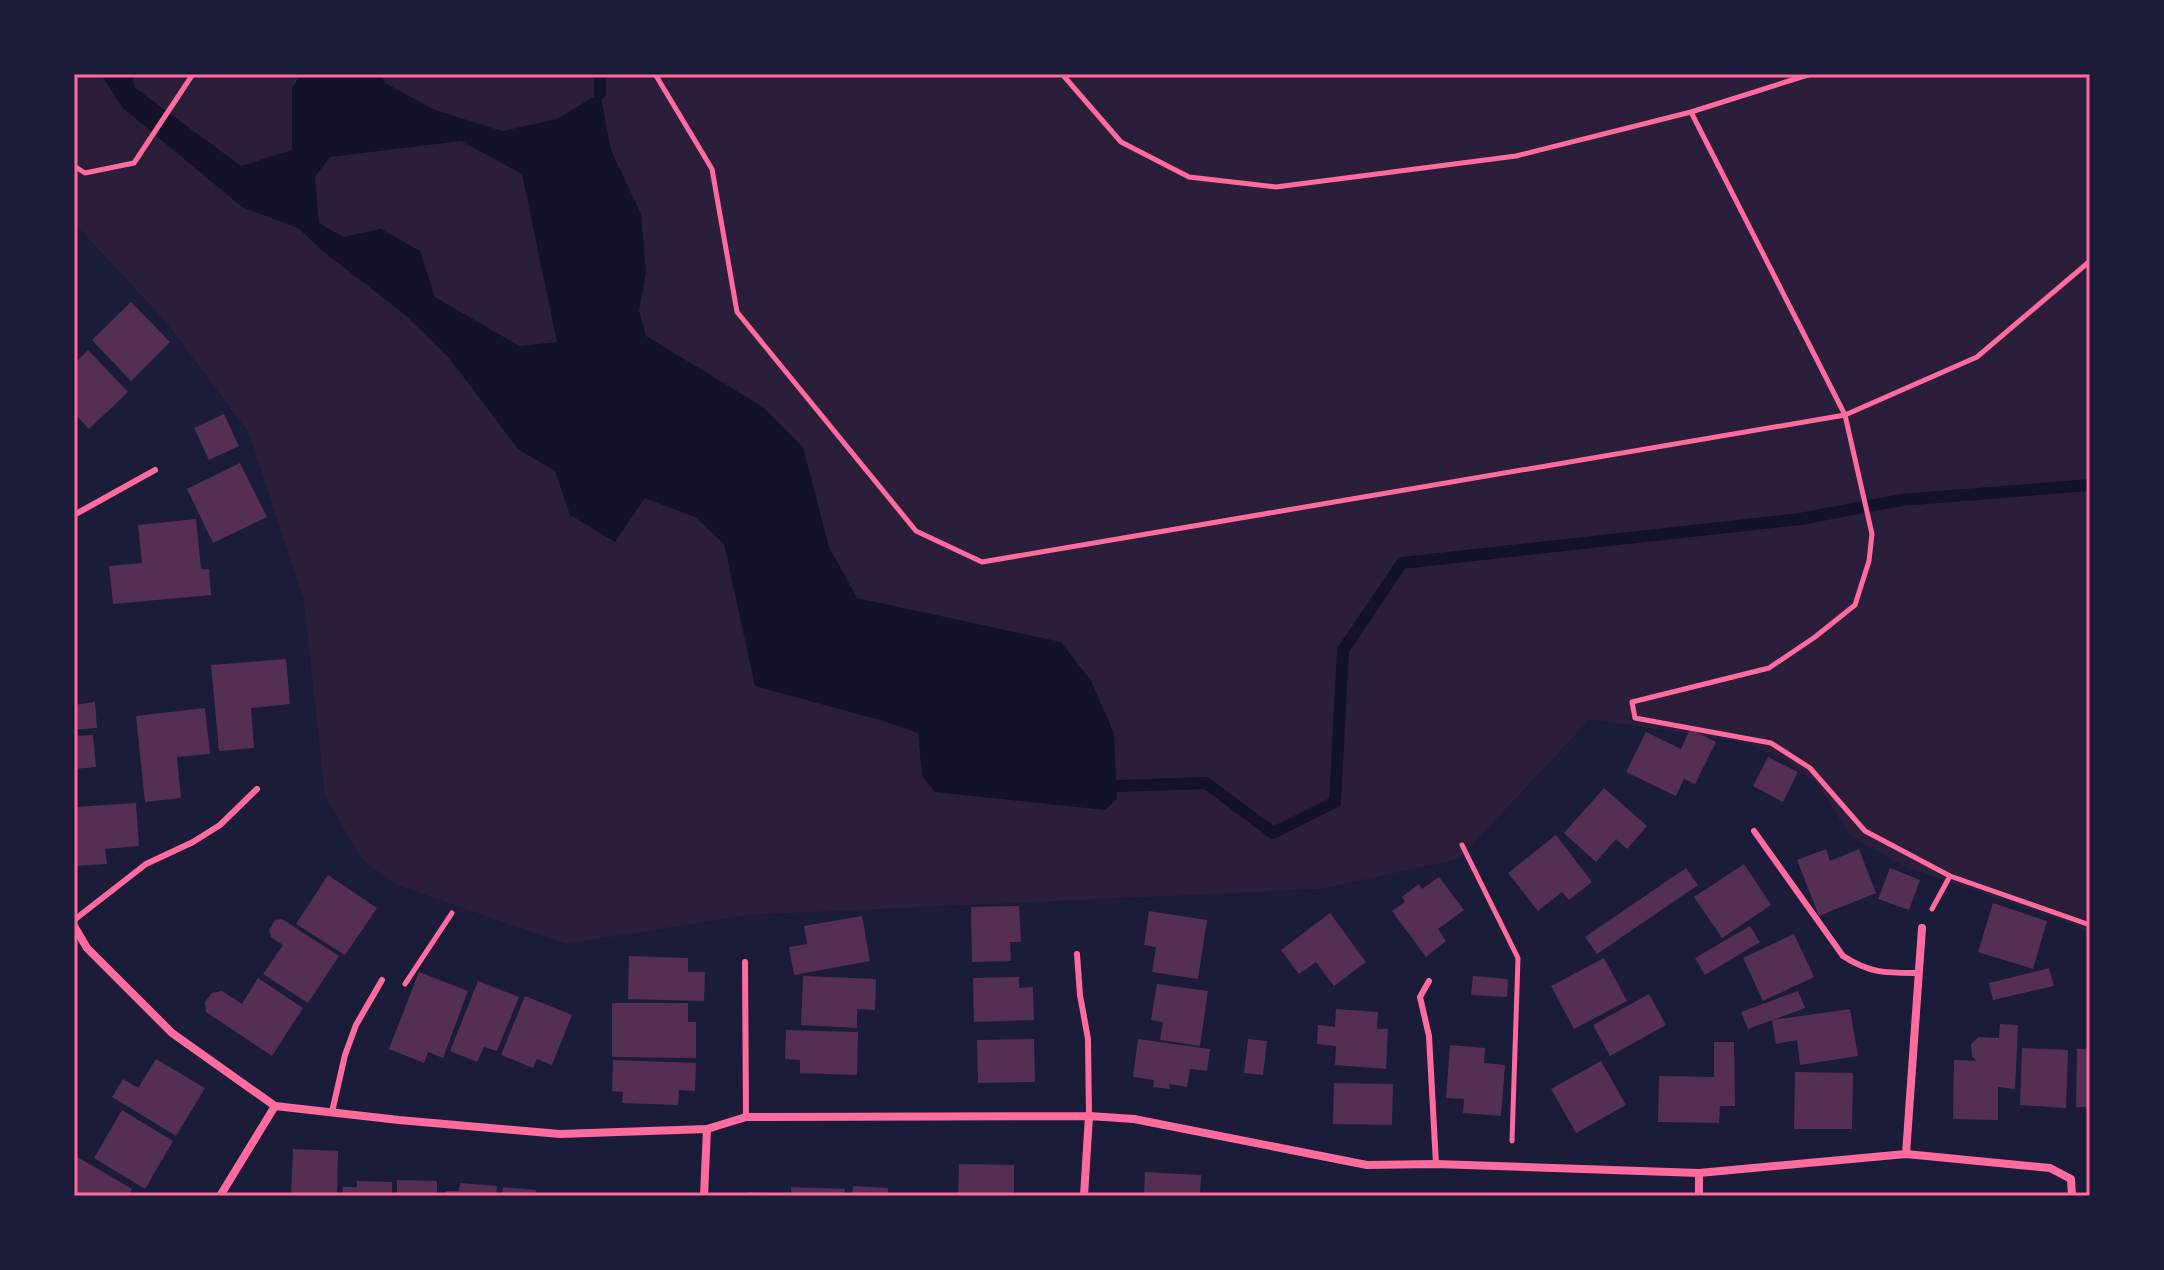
<svg xmlns="http://www.w3.org/2000/svg" width="2164" height="1270" font-family="'Asap Condensed',sans-serif">
	<style>
		.green { fill: #2a1e3b }
		.water { fill: #12122b; fill-rule: evenodd }
		.lines { fill: none; stroke-linecap: round; stroke-linejoin: round }
		.stream { stroke: #12122b; stroke-width: 12 }
		.building { fill: #542f53 }
		.path { stroke: #ff6b9d; stroke-width: 5 }
		.service { stroke: #ff6b9d; stroke-width: 6 }
		.minor { stroke: #ff6b9d; stroke-width: 8 }
		.neatline { fill: none; stroke: #ff6b9d; stroke-width: 3 }
	</style>
	<rect width="100%" height="100%" fill="#1b1b3a"/>
	<!-- green -->
	<path class="green" d="M 74,74 L 2090,74 L 2090,933 L 2071,924 L 1906,867 L 1850,836 L 1819,786 L 1783,758 L 1742,742 L 1590,719 L 1459,859 L 1321,889 L 747,915 L 567,944 L 397,885 L 362,860 L 325,796 L 304,602 L 249,433 L 165,321 L 74,223 Z"/>
	<!-- water -->
	<path class="water" d="M 101,74 L 132,74 L 134,87 L 241,166 L 292,150 L 292,88 L 301,74 L 381,74 L 385,83 L 435,110 L 502,131 L 557,119 L 600,93 L 611,150 L 641,214 L 646,273 L 639,310 L 646,336 L 763,407 L 803,447 L 829,547 L 857,598 L 1061,642 L 1091,681 L 1114,733 L 1117,799 L 1105,810 L 935,792 L 922,776 L 918,733 L 880,720 L 755,686 L 724,544 L 695,517 L 645,498 L 615,542 L 570,515 L 555,471 L 518,449 L 450,359 L 404,314 L 324,252 L 298,228 L 242,207 L 123,108 ZM 461,141 L 522,174 L 557,342 L 519,346 L 435,297 L 420,251 L 381,229 L 343,237 L 319,223 L 315,177 L 330,157 Z"/>
	<g class="lines">
		<!-- stream -->
		<path class="stream" d="M 600,93 L 600,74
			M 1117,786 L 1206,783 L 1273,833 L 1335,802 L 1343,650 L 1402,563 L 1800,519 L 1901,500 L 2090,485"/>
	</g>
	<!-- building -->
	<path class="building" d="M 131,302 L 170,342 L 131,381 L 92,340 Z
		M 88,350 L 128,392 L 89,429 L 74,413 L 74,364 Z
		M 224,414 L 239,446 L 209,460 L 194,428 Z
		M 240,463 L 267,517 L 213,543 L 187,489 Z
		M 196,519 L 201,569 L 209,569 L 211,595 L 113,604 L 109,566 L 142,563 L 138,525 Z
		M 286,659 L 290,704 L 251,708 L 254,748 L 219,751 L 211,665 Z
		M 95,702 L 97,728 L 74,730 L 74,705 Z
		M 205,708 L 210,754 L 177,757 L 181,798 L 145,802 L 136,716 Z
		M 1690,729 L 1716,742 L 1695,784 L 1684,779 L 1676,796 L 1626,772 L 1646,732 L 1681,749 Z
		M 93,735 L 96,767 L 74,769 L 74,736 Z
		M 1768,757 L 1798,772 L 1783,802 L 1753,786 Z
		M 1604,788 L 1647,826 L 1627,849 L 1616,839 L 1596,862 L 1564,833 Z
		M 136,803 L 139,846 L 105,849 L 107,864 L 74,866 L 74,807 Z
		M 1556,835 L 1592,882 L 1569,900 L 1562,892 L 1538,911 L 1508,873 Z
		M 1826,849 L 1830,861 L 1859,849 L 1876,893 L 1819,916 L 1797,860 Z
		M 1744,864 L 1771,905 L 1722,938 L 1694,897 Z
		M 1686,868 L 1698,885 L 1597,954 L 1585,937 Z
		M 1890,868 L 1920,880 L 1909,910 L 1878,899 Z
		M 328,875 L 377,908 L 345,955 L 296,924 Z
		M 1439,877 L 1464,910 L 1438,929 L 1446,941 L 1426,957 L 1392,911 L 1405,902 L 1402,897 L 1419,884 L 1422,889 Z
		M 1993,903 L 2047,921 L 2033,969 L 1978,952 Z
		M 1019,906 L 1021,942 L 1010,942 L 1011,961 L 972,962 L 971,907 Z
		M 1149,911 L 1207,920 L 1198,979 L 1152,972 L 1156,947 L 1144,945 Z
		M 1330,913 L 1366,962 L 1334,986 L 1316,962 L 1299,974 L 1281,950 Z
		M 862,916 L 870,961 L 794,975 L 789,947 L 807,944 L 804,926 Z
		M 282,919 L 339,956 L 308,1003 L 263,974 L 283,945 L 271,937 L 269,930 L 275,920 Z
		M 1750,926 L 1760,942 L 1705,975 L 1695,958 Z
		M 1794,934 L 1814,977 L 1763,1001 L 1743,958 Z
		M 629,956 L 688,958 L 688,972 L 705,972 L 704,1001 L 628,999 Z
		M 1604,958 L 1627,1001 L 1574,1029 L 1551,986 Z
		M 2049,968 L 2054,986 L 1993,1000 L 1989,983 Z
		M 419,972 L 468,991 L 443,1058 L 428,1052 L 424,1063 L 389,1049 Z
		M 803,976 L 876,979 L 875,1010 L 857,1009 L 857,1028 L 801,1025 Z
		M 1473,976 L 1508,979 L 1507,997 L 1471,995 Z
		M 1019,977 L 1019,988 L 1033,987 L 1034,1020 L 974,1022 L 973,978 Z
		M 258,978 L 303,1008 L 272,1056 L 206,1012 L 205,1002 L 212,993 L 222,991 L 242,1004 Z
		M 478,981 L 519,997 L 497,1051 L 484,1047 L 477,1062 L 450,1051 Z
		M 1157,984 L 1208,991 L 1200,1046 L 1160,1040 L 1163,1022 L 1151,1020 Z
		M 1798,991 L 1805,1008 L 1748,1029 L 1741,1012 Z
		M 1649,994 L 1666,1025 L 1610,1056 L 1593,1025 Z
		M 525,996 L 572,1015 L 552,1065 L 537,1059 L 533,1068 L 501,1055 Z
		M 612,1003 L 688,1003 L 688,1022 L 696,1022 L 696,1058 L 612,1057 Z
		M 1336,1009 L 1378,1012 L 1377,1029 L 1388,1029 L 1386,1069 L 1335,1065 L 1336,1046 L 1317,1044 L 1318,1025 L 1335,1027 Z
		M 1850,1009 L 1858,1056 L 1800,1065 L 1797,1040 L 1776,1044 L 1772,1020 Z
		M 2000,1024 L 2018,1025 L 2015,1089 L 1998,1087 L 1998,1120 L 1953,1119 L 1954,1060 L 1977,1061 L 1972,1056 L 1971,1044 L 1979,1037 L 1999,1038 Z
		M 786,1030 L 858,1032 L 857,1075 L 800,1073 L 800,1060 L 785,1059 Z
		M 1034,1039 L 1035,1082 L 978,1083 L 977,1040 Z
		M 1138,1039 L 1210,1049 L 1207,1071 L 1190,1069 L 1187,1087 L 1169,1084 L 1170,1089 L 1153,1087 L 1154,1080 L 1133,1077 Z
		M 1248,1039 L 1267,1041 L 1263,1075 L 1244,1073 Z
		M 1714,1042 L 1734,1042 L 1735,1106 L 1720,1106 L 1719,1123 L 1658,1122 L 1659,1076 L 1714,1077 Z
		M 1450,1045 L 1485,1048 L 1484,1063 L 1505,1065 L 1501,1116 L 1463,1113 L 1464,1099 L 1446,1098 Z
		M 2022,1048 L 2068,1050 L 2066,1108 L 2020,1105 Z
		M 2077,1049 L 2090,1049 L 2090,1107 L 2076,1107 Z
		M 156,1059 L 205,1088 L 176,1136 L 112,1097 L 123,1079 L 138,1088 Z
		M 613,1060 L 696,1063 L 695,1091 L 679,1090 L 678,1105 L 622,1103 L 623,1092 L 612,1091 Z
		M 1601,1061 L 1626,1105 L 1576,1133 L 1551,1089 Z
		M 1795,1072 L 1853,1073 L 1852,1129 L 1794,1129 Z
		M 1334,1083 L 1393,1084 L 1392,1125 L 1333,1124 Z
		M 122,1110 L 173,1141 L 145,1189 L 94,1158 Z
		M 293,1149 L 338,1151 L 337,1196 L 291,1196 Z
		M 74,1155 L 132,1189 L 128,1196 L 74,1196 Z
		M 959,1164 L 1014,1165 L 1014,1196 L 958,1196 Z
		M 1145,1172 L 1201,1175 L 1200,1196 L 1144,1196 Z
		M 397,1180 L 437,1181 L 437,1196 L 397,1196 Z
		M 357,1181 L 392,1182 L 392,1196 L 342,1196 L 343,1187 L 357,1187 Z
		M 460,1183 L 497,1186 L 496,1196 L 446,1196 L 446,1191 L 459,1191 Z
		M 853,1186 L 888,1188 L 888,1196 L 852,1196 Z
		M 503,1187 L 536,1190 L 535,1196 L 502,1196 Z
		M 791,1187 L 845,1189 L 844,1196 L 791,1196 Z
		M 749,1192 L 769,1193 L 769,1196 L 749,1196 Z"/>
	<g class="lines">
		<!-- path -->
		<path class="path" d="M 655,74 L 712,169 L 737,312 L 916,531 L 982,562 L 1845,415 L 1977,357 L 2090,261
			M 1062,74 L 1121,142 L 1189,177 L 1276,187 L 1516,156 L 1691,112 L 1811,74
			M 1691,112 L 1845,415 L 1872,534 L 1869,561 L 1855,605 L 1815,637 L 1769,668 L 1632,702 L 1635,718 L 1771,743 L 1810,768 L 1865,831 L 1950,876 L 2090,925
			M 74,166 L 85,173 L 134,163 L 193,74
			M 1462,845 L 1518,958 L 1512,1141
			M 1932,909 L 1950,876
			M 405,984 L 452,913"/>
		<!-- service -->
		<path class="service" d="M 74,515 L 155,470
			M 1754,831 L 1843,956 C 1871,974 1887,973 1919,973
			M 74,920 L 146,864 L 193,842 L 220,825 L 257,789
			M 1077,954 L 1080,995 L 1088,1039 L 1089,1116
			M 745,962 L 746,1117
			M 1429,981 L 1420,997 L 1429,1036 L 1436,1164
			M 332,1112 L 345,1055 L 356,1025 L 382,980"/>
		<!-- minor -->
		<path class="minor" d="M 74,926 L 87,948 L 172,1033 L 275,1106 L 399,1120 L 560,1134 L 707,1129 L 746,1117 L 1089,1116 L 1134,1119 L 1367,1165 L 1436,1164 L 1699,1173 L 1906,1154 L 2050,1168 L 2071,1179 L 2072,1196
			M 1906,1154 L 1922,928
			M 1699,1173 L 1699,1196
			M 220,1196 L 275,1106
			M 704,1196 L 707,1129
			M 1084,1196 L 1089,1116"/>
	</g>
	<!-- border -->
	<rect width="2164" height="1270" fill="none" stroke="#1b1b3a" stroke-width="152"/>
	<rect x="76" y="76" width="2012" height="1118" class="neatline"/>
</svg>
